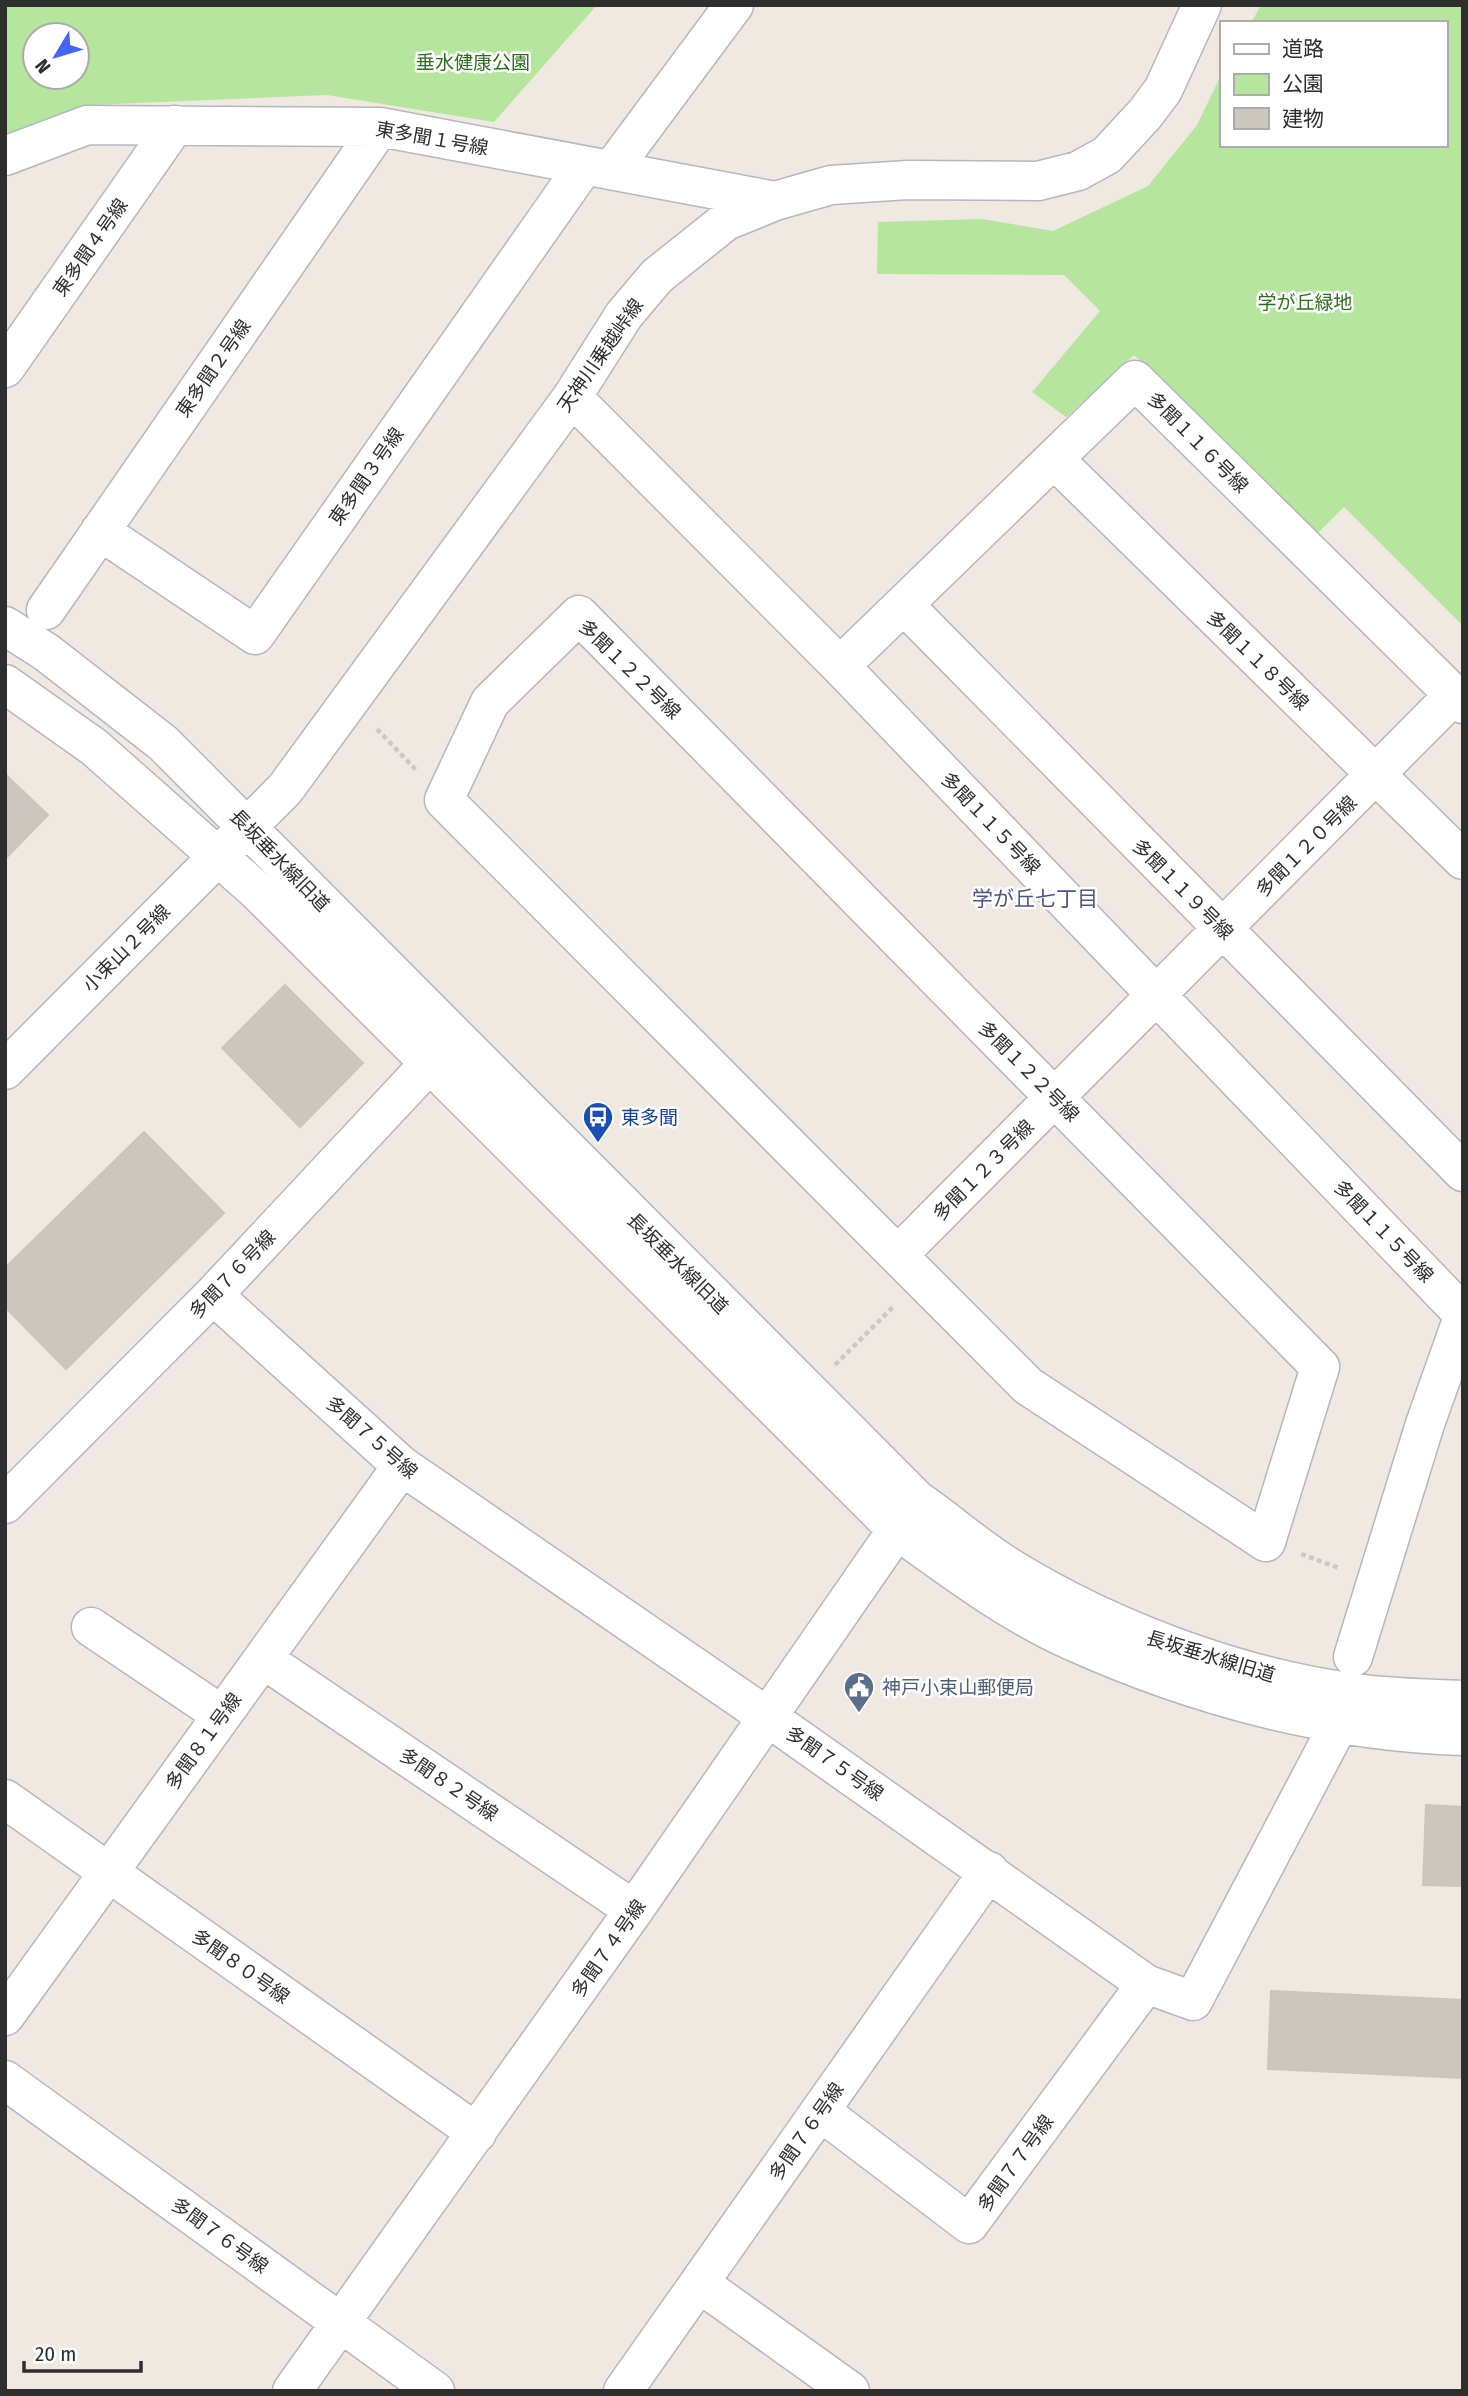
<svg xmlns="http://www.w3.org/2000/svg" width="1468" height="2396" font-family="'Fira Sans Condensed','Noto Sans JP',sans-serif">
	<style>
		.green { fill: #b6e59e; fill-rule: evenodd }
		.building { fill: #cbc7bf; stroke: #cbc5ba; stroke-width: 2 }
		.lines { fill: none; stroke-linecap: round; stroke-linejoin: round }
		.minor-casing { stroke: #b4b7c1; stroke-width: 41 }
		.path { stroke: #c9c9c9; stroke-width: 4.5; stroke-dasharray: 5 3.5; stroke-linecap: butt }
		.minor { stroke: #fff; stroke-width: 38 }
		.labels { text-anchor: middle; stroke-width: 5; stroke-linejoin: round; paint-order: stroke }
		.park-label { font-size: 19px; fill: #2c6e1b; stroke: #fff }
		.street-label { font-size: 19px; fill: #2e2e2e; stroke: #fff }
		.transit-label { font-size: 19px; fill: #164399; stroke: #fff; text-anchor: start }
		.service-label { font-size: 19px; fill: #4e5e75; stroke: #fff; text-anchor: start }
		.neighbourhood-label { font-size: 21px; fill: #4d5680; stroke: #fff }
	</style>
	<rect width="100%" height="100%" fill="#efe9e1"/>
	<!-- green -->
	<path class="green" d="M 5,5 L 597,5 L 494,122 L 327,95 L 91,105 L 5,136 ZM 35,35 L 77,35 L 77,77 L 35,77 Z
		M 1261,5 L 1463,5 L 1463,626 L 1344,507 L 1318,533 L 1134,355 L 1066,417 L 1032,392 L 1100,311 L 1064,275 L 877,274 L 878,222 L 982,219 L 1053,231 L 1148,186 L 1197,125 L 1221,75 L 1221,145 L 1445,145 L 1445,23 L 1251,23 Z"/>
	<!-- building -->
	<path class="building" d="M 5,774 L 48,815 L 5,859 Z
		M 285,985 L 363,1063 L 300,1127 L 222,1048 Z
		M 144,1132 L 224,1213 L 66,1369 L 5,1307 L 5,1268 Z
		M 1426,1805 L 1463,1807 L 1463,1886 L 1423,1885 Z
		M 1271,1991 L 1463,2000 L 1463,2078 L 1268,2069 Z"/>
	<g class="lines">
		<!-- minor casing -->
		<g class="minor-casing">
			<path id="minor" d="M 5,156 L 87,125 L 380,127 L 775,201
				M 612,169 L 734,5
				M 5,368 L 175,125
				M 572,397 L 840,666 L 1463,1314
				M 1054,459 L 1463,860
				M 100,531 L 255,635 L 584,166
				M 904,605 L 1463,1172
				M 46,610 L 380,127
				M 579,615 L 1320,1367 L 1266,1542 L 1028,1386 L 444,800 L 490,702 Z
				M 5,626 L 46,652 L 163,743 L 917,1500 C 949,1522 979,1549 1012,1569 C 1112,1630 1240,1678 1356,1693 C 1391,1698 1427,1698 1463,1700
				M 840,666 L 1135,380 L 1463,704
				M 5,684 L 94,747 L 257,891 L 897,1530 C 951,1569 1011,1614 1072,1641 C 1194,1696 1328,1732 1463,1736
				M 5,1070 L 285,789 L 572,397 L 624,315 L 657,276 L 726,221 L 775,201 L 831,185 L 908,180 L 1038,181 L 1078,171 L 1107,155 L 1145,114 L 1163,90 L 1202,5
				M 898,1255 L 1454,695
				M 213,1295 L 402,1466 L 769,1718 L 1146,1984 L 1193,2001 L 1351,1701
				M 5,1504 L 213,1295 L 429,1064 L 447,1048
				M 91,1627 L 222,1715
				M 1353,1657 L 1425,1424 L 1463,1317
				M 263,1659 L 634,1910
				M 5,1799 L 477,2133
				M 5,2016 L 402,1466
				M 5,2080 L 435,2391
				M 820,2111 L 969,2224 L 1146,1984
				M 699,2283 L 850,2391
				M 292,2391 L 634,1910 L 910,1511
				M 623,2391 L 989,1871"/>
		</g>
		<!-- path -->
		<path class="path" d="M 377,729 L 417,771
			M 835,1365 L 893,1307
			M 1301,1554 L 1339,1568"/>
		<!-- minor -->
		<use href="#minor" class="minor"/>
	</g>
	<!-- icons -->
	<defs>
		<g id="bus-pin" transform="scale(1.575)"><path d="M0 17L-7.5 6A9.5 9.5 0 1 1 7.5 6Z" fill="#1a4fb4" stroke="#fff"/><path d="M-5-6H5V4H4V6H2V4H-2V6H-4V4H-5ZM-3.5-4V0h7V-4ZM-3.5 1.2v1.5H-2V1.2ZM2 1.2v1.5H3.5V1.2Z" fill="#fff"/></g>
		<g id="civic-pin" transform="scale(1.575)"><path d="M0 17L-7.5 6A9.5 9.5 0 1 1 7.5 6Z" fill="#5c6f8a" stroke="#fff"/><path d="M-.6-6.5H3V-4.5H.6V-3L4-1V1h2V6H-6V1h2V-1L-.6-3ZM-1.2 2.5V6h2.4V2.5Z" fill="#fff"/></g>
	</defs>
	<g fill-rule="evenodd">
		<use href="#bus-pin" x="598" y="1117"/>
		<use href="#civic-pin" x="859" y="1687"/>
	</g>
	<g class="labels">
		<!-- park labels -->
		<g class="park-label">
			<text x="473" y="69">垂水健康公園</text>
			<text x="1305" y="309">学が丘緑地</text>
		</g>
		<!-- street labels -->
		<g class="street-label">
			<text transform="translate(432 138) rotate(10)" y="7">東多聞１号線</text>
			<text transform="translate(90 247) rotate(-55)" y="7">東多聞４号線</text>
			<text transform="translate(600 355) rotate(-55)" y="7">天神川乗越峠線</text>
			<text transform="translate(213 368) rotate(-55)" y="7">東多聞２号線</text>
			<text transform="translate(1198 442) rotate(45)" y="7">多聞１１６号線</text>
			<text transform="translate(366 476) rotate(-55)" y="7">東多聞３号線</text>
			<text transform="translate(1258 660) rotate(44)" y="7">多聞１１８号線</text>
			<text transform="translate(630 669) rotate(44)" y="7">多聞１２２号線</text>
			<text transform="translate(991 823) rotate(46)" y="7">多聞１１５号線</text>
			<text transform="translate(1306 846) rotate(-45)" y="7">多聞１２０号線</text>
			<text transform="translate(280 860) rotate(46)" y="7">長坂垂水線旧道</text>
			<text transform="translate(1183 889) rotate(45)" y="7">多聞１１９号線</text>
			<text transform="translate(126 948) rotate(-45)" y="7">小束山２号線</text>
			<text transform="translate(1029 1071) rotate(45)" y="7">多聞１２２号線</text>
			<text transform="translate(983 1170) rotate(-45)" y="7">多聞１２３号線</text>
			<text transform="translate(1384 1231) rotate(46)" y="7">多聞１１５号線</text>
			<text transform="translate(678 1263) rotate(45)" y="7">長坂垂水線旧道</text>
			<text transform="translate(232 1274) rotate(-46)" y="7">多聞７６号線</text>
			<text transform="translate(372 1437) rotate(41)" y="7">多聞７５号線</text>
			<text transform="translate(1211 1656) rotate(17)" y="7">長坂垂水線旧道</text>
			<text transform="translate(203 1741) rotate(-54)" y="7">多聞８１号線</text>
			<text transform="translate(835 1763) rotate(35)" y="7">多聞７５号線</text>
			<text transform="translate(449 1784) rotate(34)" y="7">多聞８２号線</text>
			<text transform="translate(608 1948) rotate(-55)" y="7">多聞７４号線</text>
			<text transform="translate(241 1966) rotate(35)" y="7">多聞８０号線</text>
			<text transform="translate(806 2131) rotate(-55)" y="7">多聞７６号線</text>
			<text transform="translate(1015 2163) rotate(-54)" y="7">多聞７７号線</text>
			<text transform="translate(220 2235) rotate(36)" y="7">多聞７６号線</text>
		</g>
		<!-- transit labels -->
		<g class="transit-label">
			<text x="621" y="1124">東多聞</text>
		</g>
		<!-- service labels -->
		<g class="service-label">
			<text x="882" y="1694">神戸小束山郵便局</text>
		</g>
		<!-- neighbourhood labels -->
		<g class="neighbourhood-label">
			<text x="1035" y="906">学が丘七丁目</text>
		</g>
	</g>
	<!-- border -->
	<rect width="1468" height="2396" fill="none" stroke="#2e2e2e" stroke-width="14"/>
	<!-- legend -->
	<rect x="1220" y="21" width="228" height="126" fill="#ffffff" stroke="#ababab" stroke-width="2"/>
	<rect x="1234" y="44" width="35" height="10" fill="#ffffff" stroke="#ababab" stroke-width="2"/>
	<text x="1282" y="56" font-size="21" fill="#2e2e2e">道路</text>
	<rect x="1234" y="74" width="35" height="21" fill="#b6e59e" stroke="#ababab" stroke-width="2"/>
	<text x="1282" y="91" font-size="21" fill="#2e2e2e">公園</text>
	<rect x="1234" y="108" width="35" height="21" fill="#cbc7bf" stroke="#ababab" stroke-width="2"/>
	<text x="1282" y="126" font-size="21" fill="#2e2e2e">建物</text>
	<!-- north arrow -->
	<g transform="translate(56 56) rotate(232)"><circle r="33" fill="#ffffff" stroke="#ababab" stroke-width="2"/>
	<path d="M0-5L12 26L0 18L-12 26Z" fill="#4264fb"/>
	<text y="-10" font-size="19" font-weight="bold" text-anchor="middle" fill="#2e2e2e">N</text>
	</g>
	<!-- scale -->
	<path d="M24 2361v10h117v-10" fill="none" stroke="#2e2e2e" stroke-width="3.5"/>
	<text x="35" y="2361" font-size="21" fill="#2e2e2e" stroke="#ffffff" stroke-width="5" paint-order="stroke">20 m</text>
</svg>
